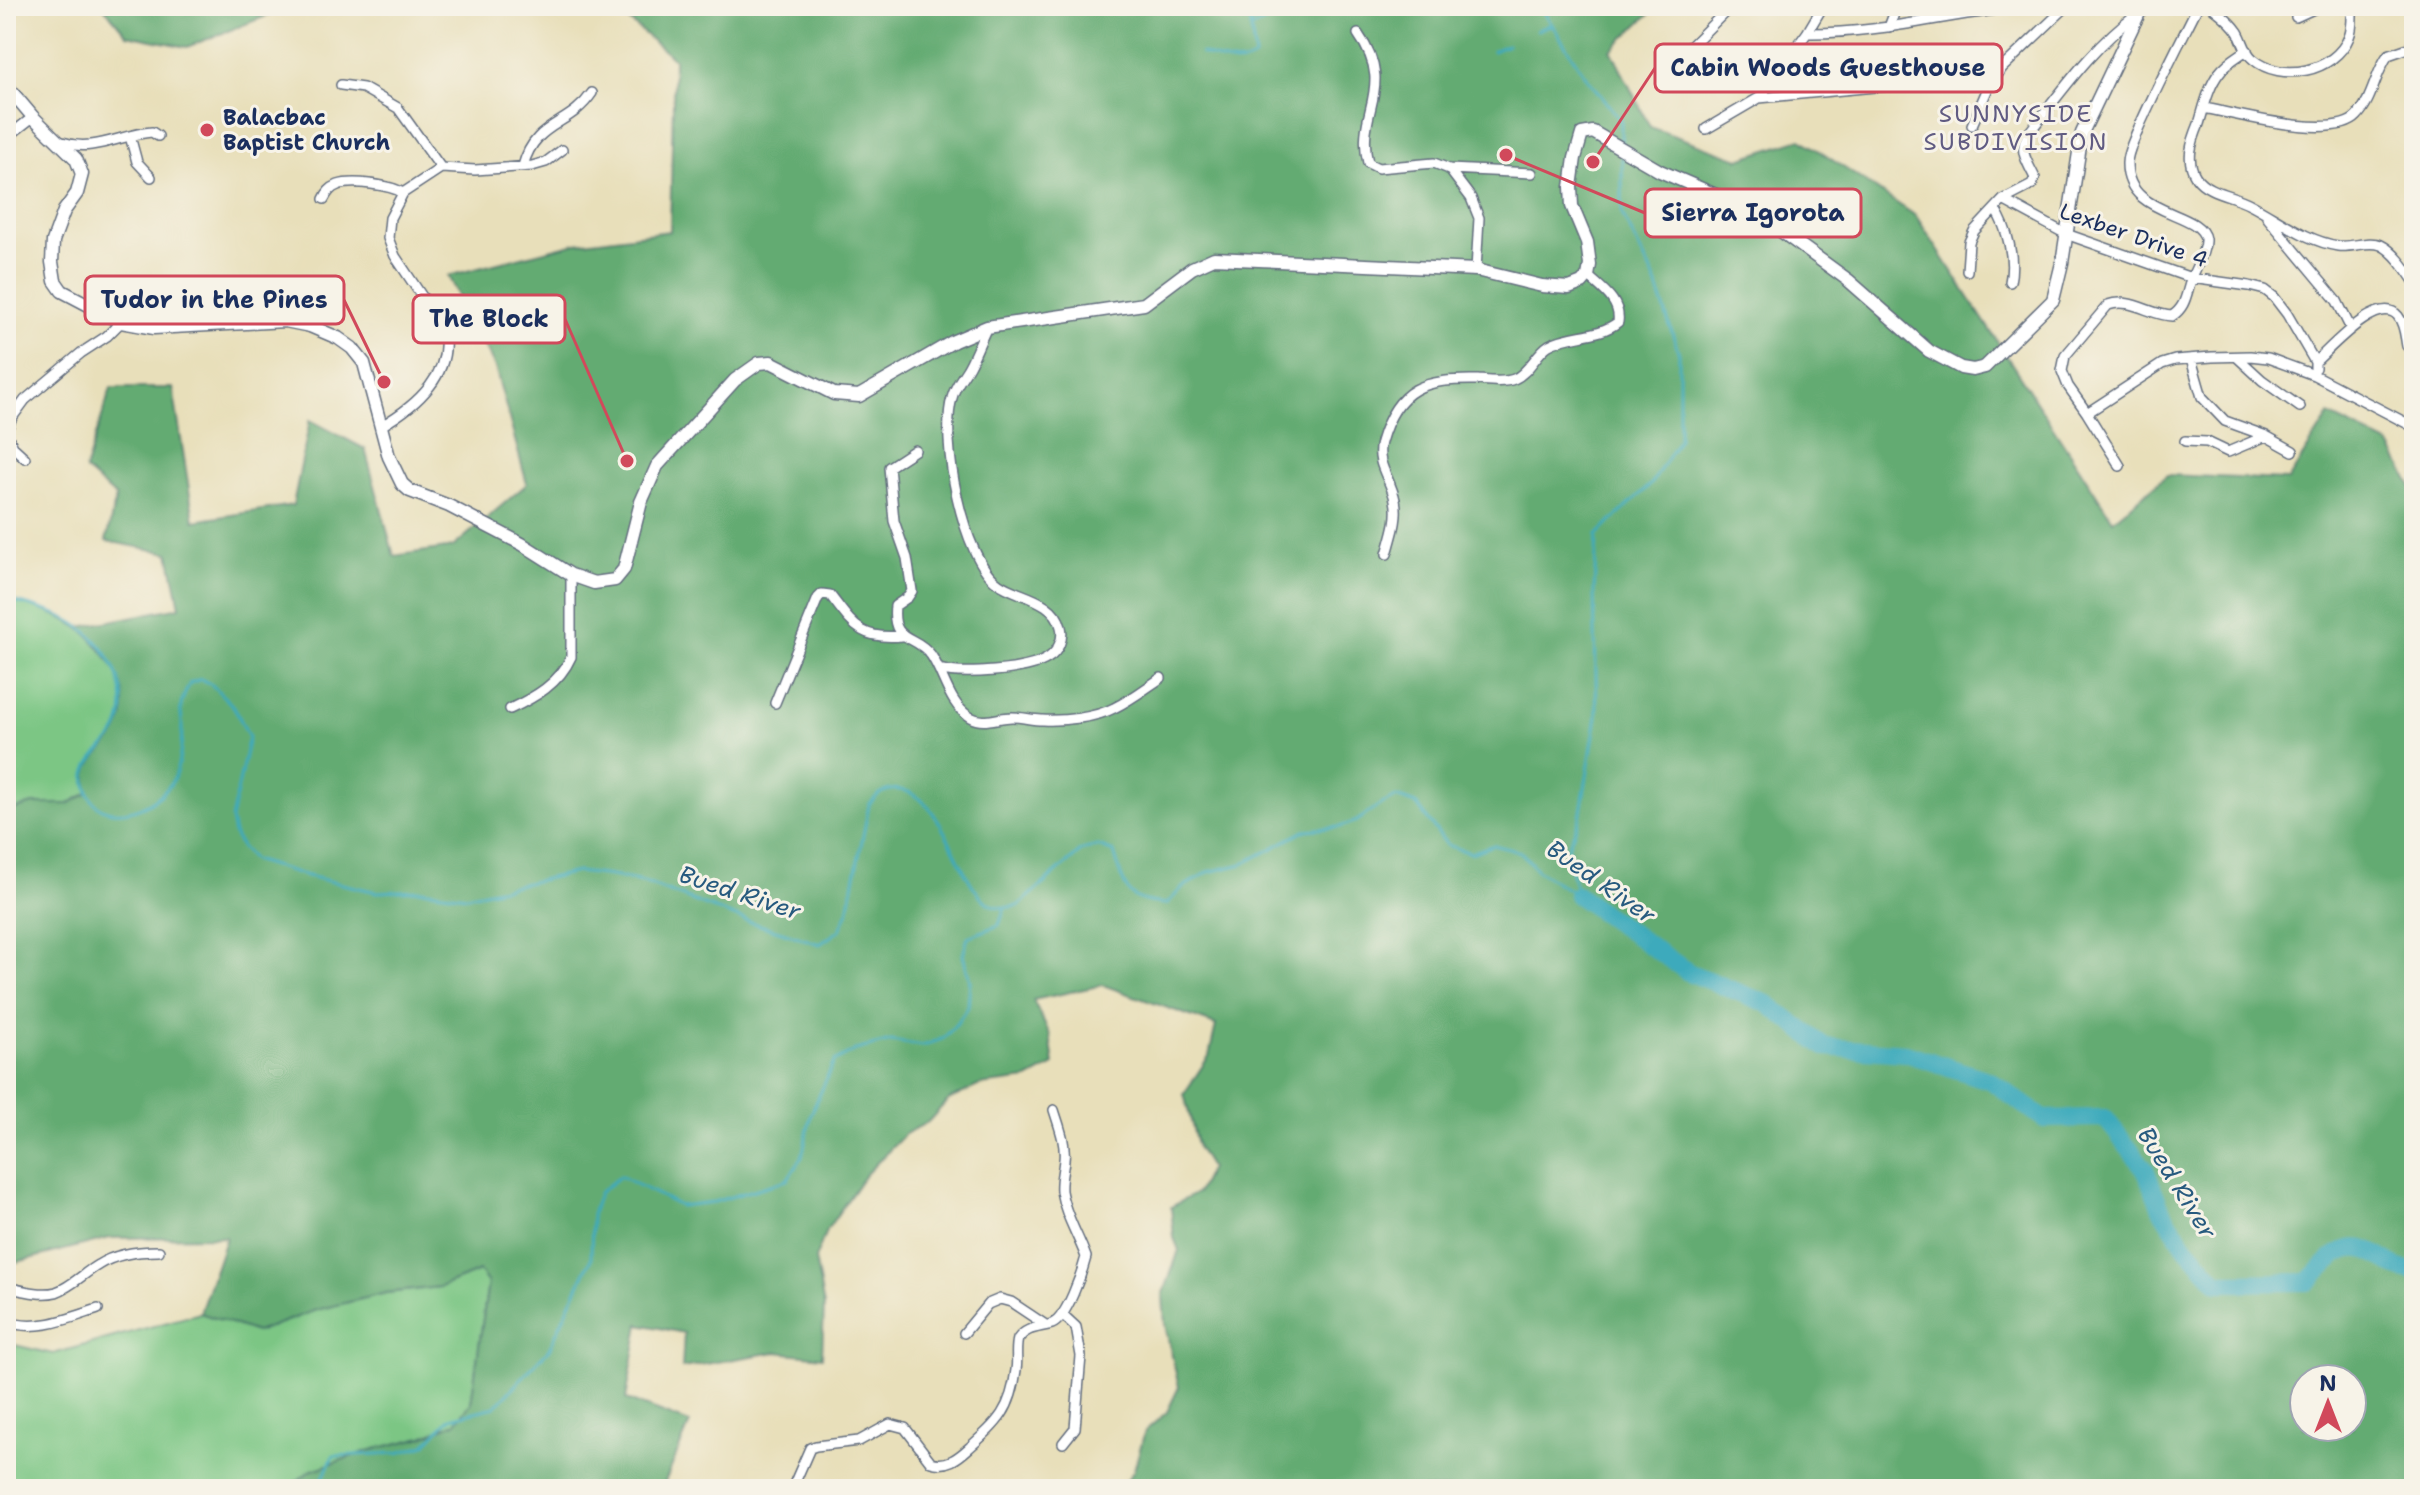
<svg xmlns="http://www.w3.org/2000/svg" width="2420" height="1495" font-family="'Shantell Sans',sans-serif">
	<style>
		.green { fill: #7bc684; stroke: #4b7a71; stroke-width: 2 }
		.forest { fill: #64ab72; stroke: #406d68; stroke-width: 2; fill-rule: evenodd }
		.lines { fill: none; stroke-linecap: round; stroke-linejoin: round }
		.stream { stroke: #3daabc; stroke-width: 3 }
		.river { stroke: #3daabc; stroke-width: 18 }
		.street-casing { stroke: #636d7e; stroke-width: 12 }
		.secondary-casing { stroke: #636d7e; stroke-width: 15 }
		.street { stroke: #fff; stroke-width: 9 }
		.secondary { stroke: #fff; stroke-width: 12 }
		.poi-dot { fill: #d1495b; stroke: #f7f3e8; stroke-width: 3 }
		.labels { text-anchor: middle; stroke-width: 6; stroke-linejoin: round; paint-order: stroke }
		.poi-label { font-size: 22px; font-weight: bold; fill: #1b2f5e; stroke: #f7f3e8; text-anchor: start }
		.street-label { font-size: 22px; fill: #1b2f5e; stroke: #f7f3e8 }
		.neighbourhood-label { font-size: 24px; letter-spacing: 2px; fill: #605b82; stroke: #f7f3e8 }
		.water-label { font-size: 24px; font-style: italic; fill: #275a7f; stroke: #f7f3e8 }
		.leader { fill: none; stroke: #d1495b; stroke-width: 3 }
		.callout-dot { fill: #d1495b; stroke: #f7f3e8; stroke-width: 3 }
		.callout { fill: #f7f3e8; stroke: #d1495b; stroke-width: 3 }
		.callout-label { font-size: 24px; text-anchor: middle; font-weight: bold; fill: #1b2f5e }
	</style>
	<rect width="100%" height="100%" fill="#f7f3e8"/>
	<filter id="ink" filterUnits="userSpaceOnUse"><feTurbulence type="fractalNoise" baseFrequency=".0125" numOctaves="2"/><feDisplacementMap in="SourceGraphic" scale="16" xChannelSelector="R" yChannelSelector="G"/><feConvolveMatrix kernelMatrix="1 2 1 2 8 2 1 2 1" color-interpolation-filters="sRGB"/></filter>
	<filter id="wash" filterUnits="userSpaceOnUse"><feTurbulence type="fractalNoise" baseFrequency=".006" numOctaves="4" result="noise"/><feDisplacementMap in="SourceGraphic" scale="32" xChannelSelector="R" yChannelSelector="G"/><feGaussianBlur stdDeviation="1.8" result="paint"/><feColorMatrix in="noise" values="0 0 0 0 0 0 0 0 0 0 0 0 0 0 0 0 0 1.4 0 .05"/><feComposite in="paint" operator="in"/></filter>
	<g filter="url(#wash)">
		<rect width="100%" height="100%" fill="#e8dfba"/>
		<!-- green -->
		<path class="green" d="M 6,599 C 51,612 96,625 116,673 C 123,690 126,710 118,727 C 112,742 94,766 85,781 L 88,793 L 68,804 L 33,804 L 6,812 Z
			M 479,1271 L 488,1283 L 471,1403 L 455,1423 L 423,1437 L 368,1451 L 310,1471 L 287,1489 L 6,1489 L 6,1343 L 53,1354 L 200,1313 L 257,1332 L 316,1310 L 386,1293 L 440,1287 Z"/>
		<!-- forest -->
		<path class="forest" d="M 103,6 L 292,6 L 187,47 L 127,35 Z
			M 612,6 L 1658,6 L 1611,50 L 1650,127 L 1739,159 L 1801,139 L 1916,216 L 2113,520 L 2167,475 L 2288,480 L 2329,415 L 2390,445 L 2414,490 L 2414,1489 L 1120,1489 L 1134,1470 L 1145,1431 L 1167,1412 L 1179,1387 L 1165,1325 L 1163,1296 L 1179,1250 L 1174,1238 L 1171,1207 L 1198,1192 L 1210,1168 L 1198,1148 L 1184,1094 L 1209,1056 L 1216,1025 L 1103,985 L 1033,1000 L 1050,1035 L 1054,1065 L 1028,1079 L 980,1085 L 948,1100 L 928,1122 L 905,1134 L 865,1175 L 826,1231 L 815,1259 L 824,1306 L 822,1357 L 776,1352 L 682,1368 L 684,1333 L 639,1324 L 626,1399 L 690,1423 L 662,1489 L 287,1489 L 310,1471 L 368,1451 L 423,1437 L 455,1423 L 471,1403 L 488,1283 L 479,1271 L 440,1287 L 386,1293 L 316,1310 L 256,1332 L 200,1313 L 226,1237 L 110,1238 L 6,1265 L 6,812 L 33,804 L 68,804 L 88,793 C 80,758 105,756 118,730 C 137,690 107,653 80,627 L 180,607 L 169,553 L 106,541 L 116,497 L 85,470 L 111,388 L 173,388 L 194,521 L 293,505 L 310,420 L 365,449 L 394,556 L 453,547 L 527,484 L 495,367 L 448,276 L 576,243 L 670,231 L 674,59 ZM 2304,1379 L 2352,1379 L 2352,1427 L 2304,1427 Z"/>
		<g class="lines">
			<!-- stream -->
			<path class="stream" d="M 1231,6 L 1251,17 L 1251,29
				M 1540,6 L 1584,74 L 1621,121 L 1621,143
				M 1537,30 L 1552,24
				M 1493,51 L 1507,45
				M 1201,53 C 1219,59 1240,70 1255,56 L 1251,29 L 1280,13 L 1286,6
				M 6,599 C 31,606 59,612 80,627 C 110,648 133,692 118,728 C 110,748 82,759 86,784 C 94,833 159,810 174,778 C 181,761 182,742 182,724 C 182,718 180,712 181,706 C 182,698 187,690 190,683 L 201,679 L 212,685 L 234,707 L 249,737 L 231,819 L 234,834 L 241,847 L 253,860 L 307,876 L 377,892 L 421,890 L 466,896 L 577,872 L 612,876 L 643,882 L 747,921 L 820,944 L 840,930 L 848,911 L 869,805 C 878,793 886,788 901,790 C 944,796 958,882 988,903 C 997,909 1008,908 1018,906 L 1082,850 L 1098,846 L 1114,852 C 1126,889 1123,902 1167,904 L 1182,888 L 1208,872 L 1243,864 L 1306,830 L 1340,827 L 1357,821 L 1378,806 L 1396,797 L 1416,804 L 1447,845 L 1471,853 L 1494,845 L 1521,852 L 1537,870 L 1577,895
				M 1577,895 L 1570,866 L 1568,846 L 1580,818 L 1597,716 L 1594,591 L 1597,535 L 1652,483 L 1679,439 L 1679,354 L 1655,280 L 1622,214 L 1622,155
				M 318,1489 L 333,1456 L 398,1453 L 425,1445 L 450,1418 L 495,1407 L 549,1349 L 591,1259 L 592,1214 L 599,1193 L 620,1176 L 680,1206 L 714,1202 L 787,1180 L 802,1157 L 811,1114 L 834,1062 L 856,1050 L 891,1041 L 923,1046 L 944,1038 L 957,1023 L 968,1007 L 970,981 L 963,955 L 968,937 L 999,925 L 1005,908"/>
			<!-- river -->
			<path class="river" d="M 1577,895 L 1688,972 L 1768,1004 L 1825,1047 L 1906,1053 L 1991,1081 L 2044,1119 L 2105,1118 L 2145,1169 L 2162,1211 L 2186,1247 L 2218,1283 L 2308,1282 C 2329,1261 2347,1235 2379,1256 C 2392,1265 2398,1270 2414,1271"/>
		</g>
	</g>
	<g filter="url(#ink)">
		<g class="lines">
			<!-- street casing -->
			<g class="street-casing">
				<path id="street" d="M 2211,6 C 2221,14 2231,21 2238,32 C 2243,40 2245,53 2253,59 C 2281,83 2335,72 2349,37 C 2353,28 2352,16 2352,6
					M 2409,6 L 2414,15
					M 2296,17 L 2320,6
					M 1889,27 L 1897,6
					M 1807,33 C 1882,34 1955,12 2030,6
					M 1358,34 C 1397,89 1355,110 1368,163 L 1378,168 L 1434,163 L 1449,169 L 1471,198 L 1479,218 L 1476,270
					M 2247,50 C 2237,57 2226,63 2219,73 C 2208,87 2204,108 2199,124 C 2192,141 2185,160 2196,177 C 2207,193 2234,195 2250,204 C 2279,219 2306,241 2338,246 C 2352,248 2368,240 2381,245 C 2394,251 2406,269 2414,281
					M 1679,58 L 1731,6
					M 341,85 L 363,88 L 398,108 L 441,168
					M 1759,98 L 1807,33 L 1823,6
					M 6,103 L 12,103 L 19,99
					M 2204,108 C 2237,114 2334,141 2357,116 C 2373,99 2375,73 2388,55 L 2414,46
					M 1972,125 L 1988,88 L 2002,68 L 2067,6
					M 1706,129 L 1759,98 L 1896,85 L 1967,71 L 2002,68
					M 130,136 L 137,162 L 151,177
					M 6,138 L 33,117
					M 62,142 C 94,153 121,134 152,132 L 158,136
					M 523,166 C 535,121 569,127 592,93
					M 1449,169 L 1532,173
					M 324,199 C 327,193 330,188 338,185 C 352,180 391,185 403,193
					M 2003,200 L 2066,234 L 2191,278 L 2249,286 L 2265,290 L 2274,297 L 2287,314 L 2315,362
					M 1995,209 C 2008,229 2015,259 2010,282
					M 2267,217 L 2337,301 L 2351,329
					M 1967,271 L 1969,242 L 1974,231 L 2003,200 L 2032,185 L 2035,178 C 2027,161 2018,151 2028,134 C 2062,91 2093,46 2138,13
					M 2237,357 L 2262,380 L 2300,407
					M 2191,359 L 2202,397 L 2225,421 L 2266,436 L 2293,451
					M 2315,368 L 2315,362 C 2330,349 2379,293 2398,316 C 2405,325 2405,336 2407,346 L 2414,352
					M 2087,413 L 2162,364 L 2175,360 L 2212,357 L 2250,356 L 2268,358 L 2314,375 L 2414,427
					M 381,426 C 416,406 455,373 443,328 L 395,256 L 388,238 L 390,218 L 403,193 L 441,168 L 475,170 L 532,166 L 546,162 L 562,150
					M 2185,441 L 2207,442 L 2228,452 L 2266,436
					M 915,450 L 889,467 L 894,521 L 907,558 L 912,591 L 908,597 L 895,606 C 891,644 915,633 931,655 C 944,674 949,705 970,717 C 984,725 997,717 1012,717 C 1022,717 1032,720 1042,720 C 1064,721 1095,718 1114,708 C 1131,700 1146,688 1161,678
					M 25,458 L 13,447 L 6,433 L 11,419 L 25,400 L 81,353 L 107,336 L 121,322
					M 2120,466 L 2087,413 L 2068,386 L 2062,371 L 2065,356 L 2108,305 C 2130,297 2150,315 2172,316 C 2186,307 2186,294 2191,280 C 2195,268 2206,252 2205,239 C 2201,210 2126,217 2127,163 C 2127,153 2133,143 2136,134 C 2155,90 2177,48 2198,6
					M 1387,554 C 1392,536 1399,518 1395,500 C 1391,479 1375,464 1381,442 C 1397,386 1425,379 1478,380 C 1489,381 1504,383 1514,379 C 1529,373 1536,353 1549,345 C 1571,333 1598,338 1618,322 C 1621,301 1602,289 1588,276
					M 939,669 C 961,676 1028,671 1048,658 C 1058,652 1064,638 1061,627 C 1054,598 1017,597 998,583 C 962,558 940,439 952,398 C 955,385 963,377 969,366 C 976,353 981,339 987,327
					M 775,703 L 818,598 L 822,594 L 830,595 C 854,626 860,640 902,636
					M 510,709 C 535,697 559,684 571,657 L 571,575
					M 6,1287 C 21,1290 40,1296 56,1292 C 71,1287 84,1273 98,1265 C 115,1254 139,1251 159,1251
					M 1062,1314 L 1076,1327 L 1081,1356 L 1075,1428 L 1063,1443
					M 6,1321 C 35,1333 70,1318 98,1309
					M 964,1333 L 988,1304 L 1000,1299 L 1011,1302 L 1044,1324
					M 792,1489 L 810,1448 L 816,1446 L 859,1441 L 890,1424 L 905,1428 L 931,1462 C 947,1467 958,1458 969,1448 C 998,1422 1011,1411 1016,1370 C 1018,1360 1015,1349 1018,1339 C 1026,1327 1039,1328 1052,1324 C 1067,1318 1082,1272 1086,1257 C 1078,1235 1065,1215 1061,1191 C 1060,1180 1063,1171 1064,1160 C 1066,1143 1059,1126 1054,1110"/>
			</g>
			<!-- secondary casing -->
			<g class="secondary-casing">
				<path id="secondary" d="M 6,85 L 33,117 L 76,159 L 82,174 L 77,193 L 64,211 L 53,241 L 52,262 L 55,281 L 62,291 L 121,322 L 154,328 L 285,321 L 310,326 L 338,338 L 352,348 L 364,363 L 389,457 L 402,484 L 410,491 L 449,506 L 522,544 L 571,575 L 594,583 L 615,580 L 624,569 L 641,502 L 657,466 L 735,380 L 759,363 L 771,362 L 834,394 L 859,396 L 954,341 L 987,327 L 1144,304 L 1192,268 L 1214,258 L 1476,270 L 1542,286 L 1569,288 L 1582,283 L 1588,276 L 1590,265 L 1587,242 L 1572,206 L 1571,187 L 1575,158 L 1582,134 L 1593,132 L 1660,171 L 1741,206 L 1778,229 L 1848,280 L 1929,351 L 1961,368 L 1973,370 L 1985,367 L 2053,300 L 2062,263 L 2082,133 L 2140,11 L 2147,6"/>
			</g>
			<!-- street -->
			<use href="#street" class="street"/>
			<!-- secondary -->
			<use href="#secondary" class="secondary"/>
		</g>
	</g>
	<!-- markers -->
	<circle class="poi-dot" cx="207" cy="130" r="8"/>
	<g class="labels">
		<!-- poi labels -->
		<g class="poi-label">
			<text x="223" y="125">Balacbac<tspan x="223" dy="25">Baptist Church</tspan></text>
		</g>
		<!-- street labels -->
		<g class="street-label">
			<text transform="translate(2134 235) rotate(19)" y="8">Lexber Drive 4</text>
		</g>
		<!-- neighbourhood labels -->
		<g class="neighbourhood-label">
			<text x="2016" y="122">SUNNYSIDE<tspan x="2016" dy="28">SUBDIVISION</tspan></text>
		</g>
		<!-- water labels -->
		<g class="water-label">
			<text transform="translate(1601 882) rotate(35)" y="8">Bued River</text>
			<text transform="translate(740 893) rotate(18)" y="8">Bued River</text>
			<text transform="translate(2177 1183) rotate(58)" y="8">Bued River</text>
		</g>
	</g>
	<!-- callouts -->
	<path class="leader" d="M1593 162L1655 68M1506 155L1645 213M384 382L344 300M627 461L565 319"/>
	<g class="callout-dot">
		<circle cx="1593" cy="162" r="8"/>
		<circle cx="1506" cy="155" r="8"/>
		<circle cx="384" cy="382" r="8"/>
		<circle cx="627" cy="461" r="8"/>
	</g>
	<g class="callout">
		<rect x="1655" y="44" width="347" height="48" rx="8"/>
		<rect x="1645" y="189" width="216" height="48" rx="8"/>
		<rect x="85" y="276" width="259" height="48" rx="8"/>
		<rect x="413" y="295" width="152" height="48" rx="8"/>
	</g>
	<g class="callout-label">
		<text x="1828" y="76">Cabin Woods Guesthouse</text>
		<text x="1753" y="221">Sierra Igorota</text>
		<text x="214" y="308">Tudor in the Pines</text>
		<text x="489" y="327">The Block</text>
	</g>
	<!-- margin -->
	<rect width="2420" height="1495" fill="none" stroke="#f7f3e8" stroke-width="32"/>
	<!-- north arrow -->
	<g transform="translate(2328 1403)"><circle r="38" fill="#f7f3e8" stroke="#9fa5b1" stroke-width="2"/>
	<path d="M0-6L14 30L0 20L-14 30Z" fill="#d1495b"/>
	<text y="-12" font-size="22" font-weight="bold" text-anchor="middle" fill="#1b2f5e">N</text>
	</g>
</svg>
